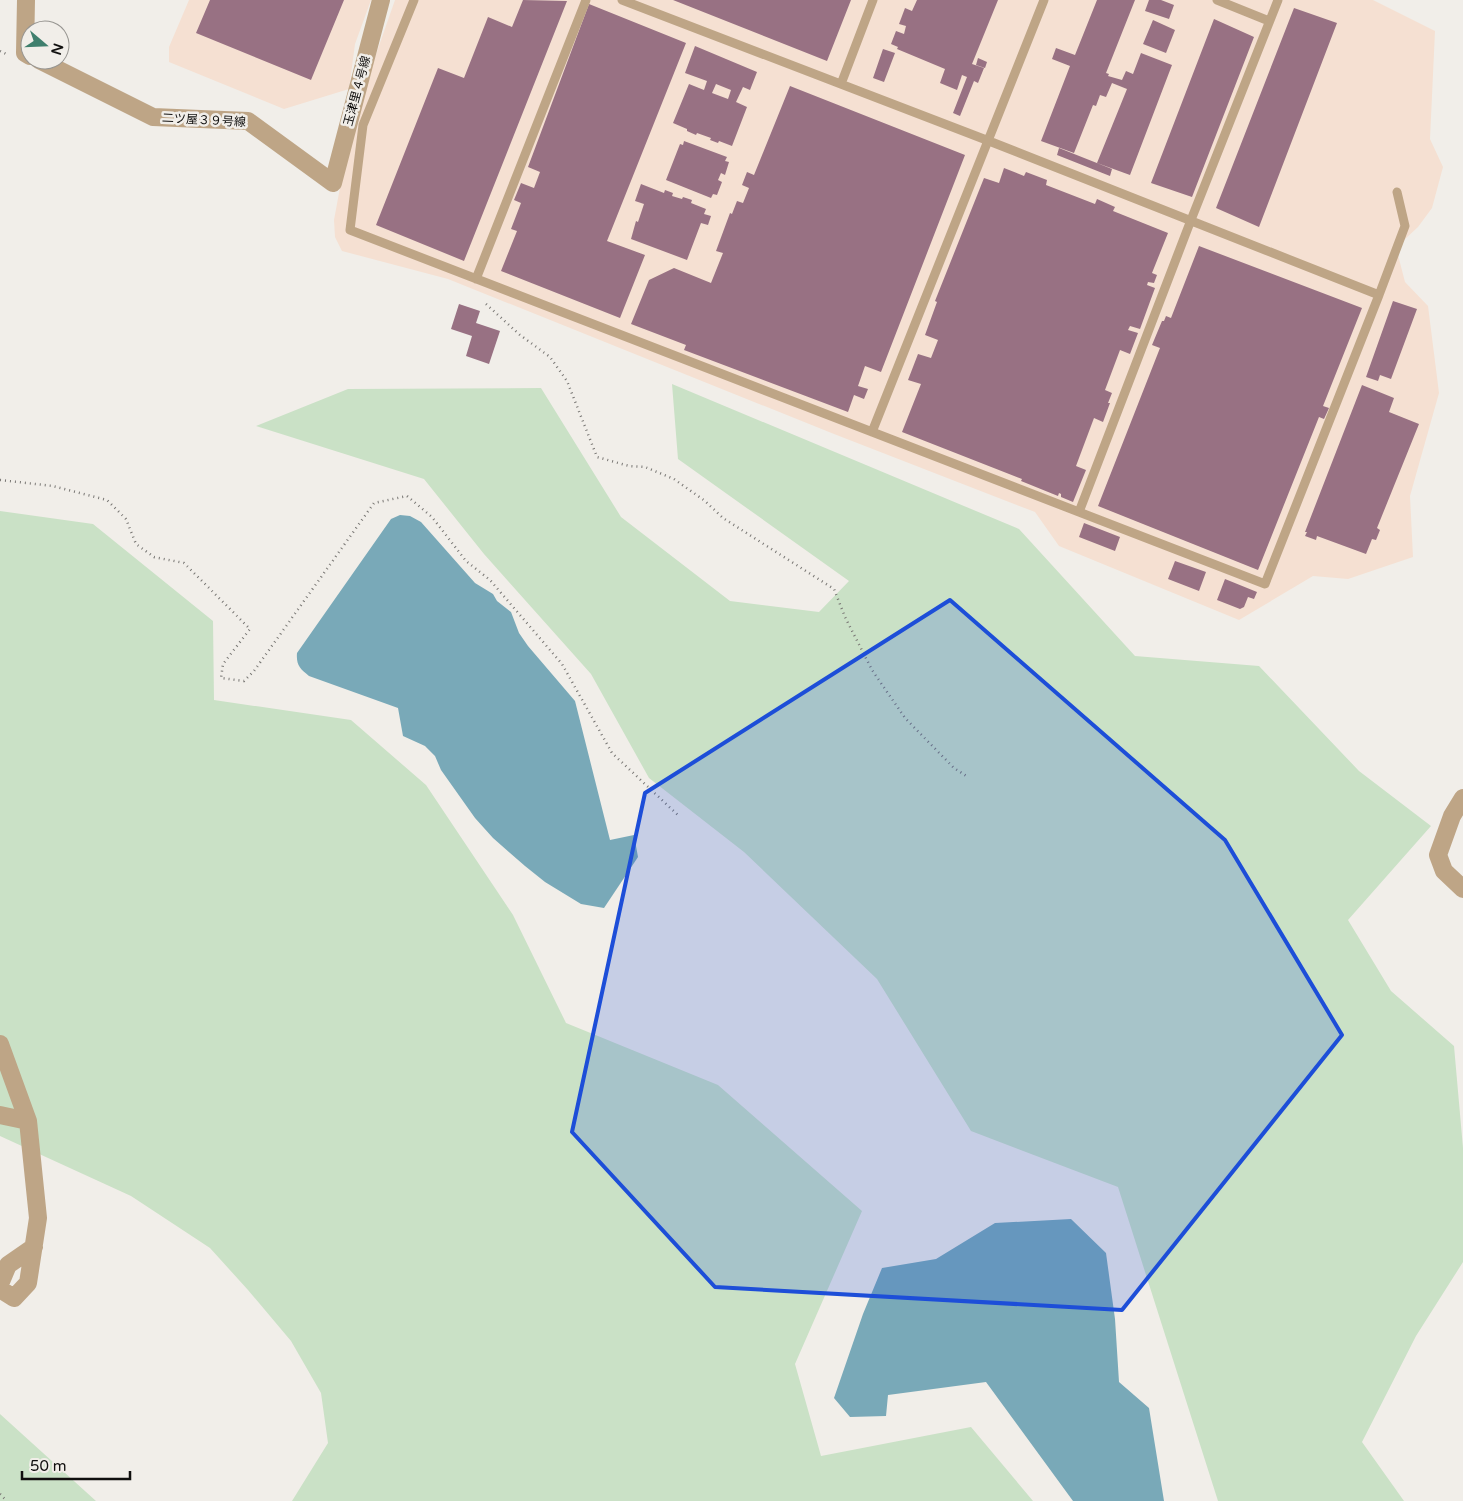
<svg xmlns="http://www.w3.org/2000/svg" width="1463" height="1501" font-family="'Varela Round','Noto Sans JP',sans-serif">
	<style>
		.industrial { fill: #f5e0d2 }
		.green { fill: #cae1c6 }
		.water { fill: #79a9b8 }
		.building { fill: #987183; fill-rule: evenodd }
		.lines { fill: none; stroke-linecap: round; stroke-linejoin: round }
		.path { stroke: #797774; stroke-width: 2.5; stroke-dasharray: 1 4; stroke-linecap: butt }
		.service { stroke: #bea586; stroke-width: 9 }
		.minor { stroke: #bea586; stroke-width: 18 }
		.marked { fill: #1d4ed8; fill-opacity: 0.2; stroke: #1d4ed8; stroke-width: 4; stroke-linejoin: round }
		.labels { text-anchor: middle; stroke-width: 5; stroke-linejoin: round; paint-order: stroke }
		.street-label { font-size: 12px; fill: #100f0e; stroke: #f1eee9 }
	</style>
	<rect width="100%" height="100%" fill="#f1eee9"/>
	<!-- industrial -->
	<path class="industrial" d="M 189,0 L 371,0 L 355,44 L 349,89 L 284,109 L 169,62 L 169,47 Z
		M 395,0 L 1373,0 L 1435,31 L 1430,139 L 1443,167 L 1432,208 L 1418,227 L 1403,241 L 1398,255 L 1405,282 L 1428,306 L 1439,393 L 1410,496 L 1413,557 L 1348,579 L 1313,576 L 1239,620 L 1059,546 L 1035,512 L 834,434 L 448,279 L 342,251 L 335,237 L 334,220 L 352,123 Z"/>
	<!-- green -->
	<path class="green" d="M 672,384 L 1019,529 L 1135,656 L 1259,666 L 1359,771 L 1431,826 L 1348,920 L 1391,991 L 1454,1046 L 1463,1148 L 1463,1262 L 1416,1336 L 1362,1442 L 1404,1501 L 1218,1501 L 1118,1187 L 971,1131 L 877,979 L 744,852 L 649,778 L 591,674 L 484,554 L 424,479 L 256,426 L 348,389 L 541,388 L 621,517 L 730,601 L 819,612 L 849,581 L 678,459 Z
		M 0,511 L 93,524 L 213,621 L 214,700 L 351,720 L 426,785 L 513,915 L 566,1023 L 718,1085 L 862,1211 L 795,1364 L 821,1456 L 971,1427 L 1033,1501 L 292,1501 L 328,1443 L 321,1393 L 291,1341 L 248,1290 L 210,1248 L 131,1196 L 0,1136 Z
		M 0,1414 L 96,1501 L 0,1501 Z"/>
	<!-- water -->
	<path class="water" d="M 400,515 L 410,516 L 421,522 L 475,583 L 493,594 L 497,601 L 511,612 L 519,633 L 528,646 L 575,701 L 610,840 L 634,835 L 638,857 L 604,908 L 581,904 L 545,882 L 525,866 L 493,838 L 475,818 L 441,770 L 435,756 L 425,746 L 403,736 L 398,708 L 309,676 C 300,669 296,665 297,653 L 391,519 Z
		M 1071,1219 L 1106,1253 L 1115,1319 L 1119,1382 L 1149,1408 L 1164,1501 L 1073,1501 L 986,1382 L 888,1395 L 886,1416 L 850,1417 L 834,1398 L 863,1314 L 882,1268 L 936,1259 L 995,1223 Z"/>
	<!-- building -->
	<path class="building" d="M 210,0 L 344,0 L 311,80 L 196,33 Z
		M 523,0 L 567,1 L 464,261 L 376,225 L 438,68 L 464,78 L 488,17 L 512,27 Z
		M 673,0 L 851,0 L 827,61 Z
		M 917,0 L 998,0 L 972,64 L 984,68 L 978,83 L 974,81 L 960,116 L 953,113 L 967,77 L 962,75 L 957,90 L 940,83 L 945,69 L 897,49 L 898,47 L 891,44 L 896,31 L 904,34 L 906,26 L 899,24 L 905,8 L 912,11 Z
		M 1097,0 L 1135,0 L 1106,73 L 1109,74 L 1108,76 L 1122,80 L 1126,71 L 1133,74 L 1141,53 L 1172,65 L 1130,175 L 1097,163 L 1127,89 L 1112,83 L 1106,97 L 1100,95 L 1096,106 L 1093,105 L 1074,153 L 1041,141 L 1070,66 L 1052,59 L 1056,48 L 1075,55 Z
		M 1149,0 L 1161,0 L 1174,5 L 1169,19 L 1145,11 Z
		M 589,4 L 686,43 L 607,241 L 645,255 L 620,318 L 501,271 L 517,231 L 511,229 L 521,203 L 514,200 L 521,183 L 534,188 L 540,172 L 528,167 Z
		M 1294,8 L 1337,23 L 1259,227 L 1216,208 Z
		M 1214,19 L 1254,37 L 1192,197 L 1151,183 Z
		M 1153,20 L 1175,30 L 1166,53 L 1143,44 Z
		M 695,46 L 757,72 L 750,90 L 743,87 L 736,102 L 747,107 L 732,146 L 719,141 L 718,143 L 710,140 L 711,138 L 697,133 L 696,135 L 687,131 L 687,129 L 673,123 L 689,84 L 704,90 L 707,81 L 685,73 ZM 716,84 L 731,90 L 728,99 L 712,93 Z
		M 883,49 L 895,53 L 884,82 L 873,78 Z
		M 978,58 L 987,62 L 985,68 L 976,65 Z
		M 790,86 L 965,155 L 881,372 L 865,366 L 858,386 L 868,389 L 864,399 L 854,395 L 848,412 L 684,350 L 686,345 L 631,324 L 649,280 L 674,268 L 711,283 L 723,253 L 716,251 L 730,213 L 732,214 L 737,201 L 743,203 L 749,188 L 742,185 L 747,172 L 754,175 Z
		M 684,141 L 727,157 L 725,161 L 729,162 L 725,175 L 721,173 L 718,180 L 722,182 L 717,195 L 713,194 L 711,198 L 666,180 L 680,144 L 683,145 Z
		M 1059,148 L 1112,169 L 1110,176 L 1057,155 Z
		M 1004,168 L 1024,176 L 1026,172 L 1047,180 L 1046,185 L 1095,204 L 1097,199 L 1115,207 L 1113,211 L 1168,233 L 1152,273 L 1157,275 L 1154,283 L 1148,282 L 1147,285 L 1155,288 L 1140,329 L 1130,326 L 1128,330 L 1138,333 L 1130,354 L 1120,350 L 1105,390 L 1112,393 L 1108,403 L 1110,403 L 1103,422 L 1094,418 L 1076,466 L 1086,470 L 1073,502 L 1061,497 L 1061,494 L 1059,493 L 1058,496 L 1021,481 L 1022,479 L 902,432 L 921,384 L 908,380 L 918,354 L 931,358 L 938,340 L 925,335 L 937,302 L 935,301 L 984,178 L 999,183 Z
		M 641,184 L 664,193 L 665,190 L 673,193 L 672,196 L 682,199 L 683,197 L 692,200 L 691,203 L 706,209 L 704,214 L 711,216 L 708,225 L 701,223 L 687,260 L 631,239 L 636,221 L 638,222 L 644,204 L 635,201 Z
		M 1199,246 L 1362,308 L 1323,406 L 1329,408 L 1324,419 L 1319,417 L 1258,570 L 1098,506 L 1160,348 L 1152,345 L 1162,321 L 1164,321 L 1166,316 L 1171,318 Z
		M 1393,301 L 1417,309 L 1391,379 L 1380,375 L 1378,381 L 1366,377 Z
		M 459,304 L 480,311 L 476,323 L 500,331 L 489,364 L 466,356 L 472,336 L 451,329 Z
		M 1362,385 L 1394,398 L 1389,412 L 1419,424 L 1377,528 L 1380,530 L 1376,540 L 1372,539 L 1366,554 L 1317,536 L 1316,540 L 1305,536 L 1307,532 L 1305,532 Z
		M 1084,523 L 1120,537 L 1115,551 L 1079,537 Z
		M 1175,561 L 1206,572 L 1199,591 L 1168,579 Z
		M 1225,579 L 1257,592 L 1254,599 L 1248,597 L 1244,607 L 1240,609 L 1217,600 Z"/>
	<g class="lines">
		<!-- path -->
		<path class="path" d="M 0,51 L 8,55
			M 486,304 L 520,335 L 550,357 L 567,381 L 597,457 L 629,466 L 645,467 L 674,479 L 705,501 L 723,518 L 834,589 L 845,617 L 872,670 L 905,718 L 954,768 L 968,777
			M 0,480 L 53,486 L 107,500 L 126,519 L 136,544 L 154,557 L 184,563 L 250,629 L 223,664 L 221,678 L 244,681 L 254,671 L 374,503 L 407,496 L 432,517 L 466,561 L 490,580 L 562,664 L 612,753 L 680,817
			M 0,1494 L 7,1501"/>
		<!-- service -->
		<path class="service" d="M 414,0 L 363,125 L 350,230 L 1265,584 L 1379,295 L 989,141 L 622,0
			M 1217,0 L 1269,21
			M 841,84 L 873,0
			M 476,279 L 586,0
			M 1379,295 L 1405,226 L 1397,192
			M 872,432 L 1044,0
			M 1079,512 L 1191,220 L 1278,0"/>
		<!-- minor -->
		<path class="minor" d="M 26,0 L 25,53 L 30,56
			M 39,60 L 153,117 L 248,121 L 333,183 L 381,0
			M 1463,798 L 1452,816 L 1438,855 L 1444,871 L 1463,889
			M 0,1044 L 28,1121 L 38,1218 L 28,1283 L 14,1298 L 0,1289
			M 0,1115 L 28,1121
			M 0,1284 L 8,1265 L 34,1247"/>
	</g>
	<!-- marked area -->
	<path class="marked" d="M 950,600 L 1225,840 L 1342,1035 L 1122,1310 L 715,1287 L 572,1132 L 645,793 Z"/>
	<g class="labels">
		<!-- street labels -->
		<g class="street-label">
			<text transform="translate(357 91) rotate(-75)" y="4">玉津里４号線</text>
			<text transform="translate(204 120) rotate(3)" y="4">二ツ屋３９号線</text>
		</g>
	</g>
	<!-- north arrow -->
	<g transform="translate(45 45) rotate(109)"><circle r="24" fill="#f1eee9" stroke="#979591"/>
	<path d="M0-4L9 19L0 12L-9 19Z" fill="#3f7f6d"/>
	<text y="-8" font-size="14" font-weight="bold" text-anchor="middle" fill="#100f0e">N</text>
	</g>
	<!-- scale -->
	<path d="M22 1471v8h108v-8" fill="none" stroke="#100f0e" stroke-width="2.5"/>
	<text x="30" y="1471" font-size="15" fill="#100f0e" stroke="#f1eee9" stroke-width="4" paint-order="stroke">50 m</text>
</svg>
